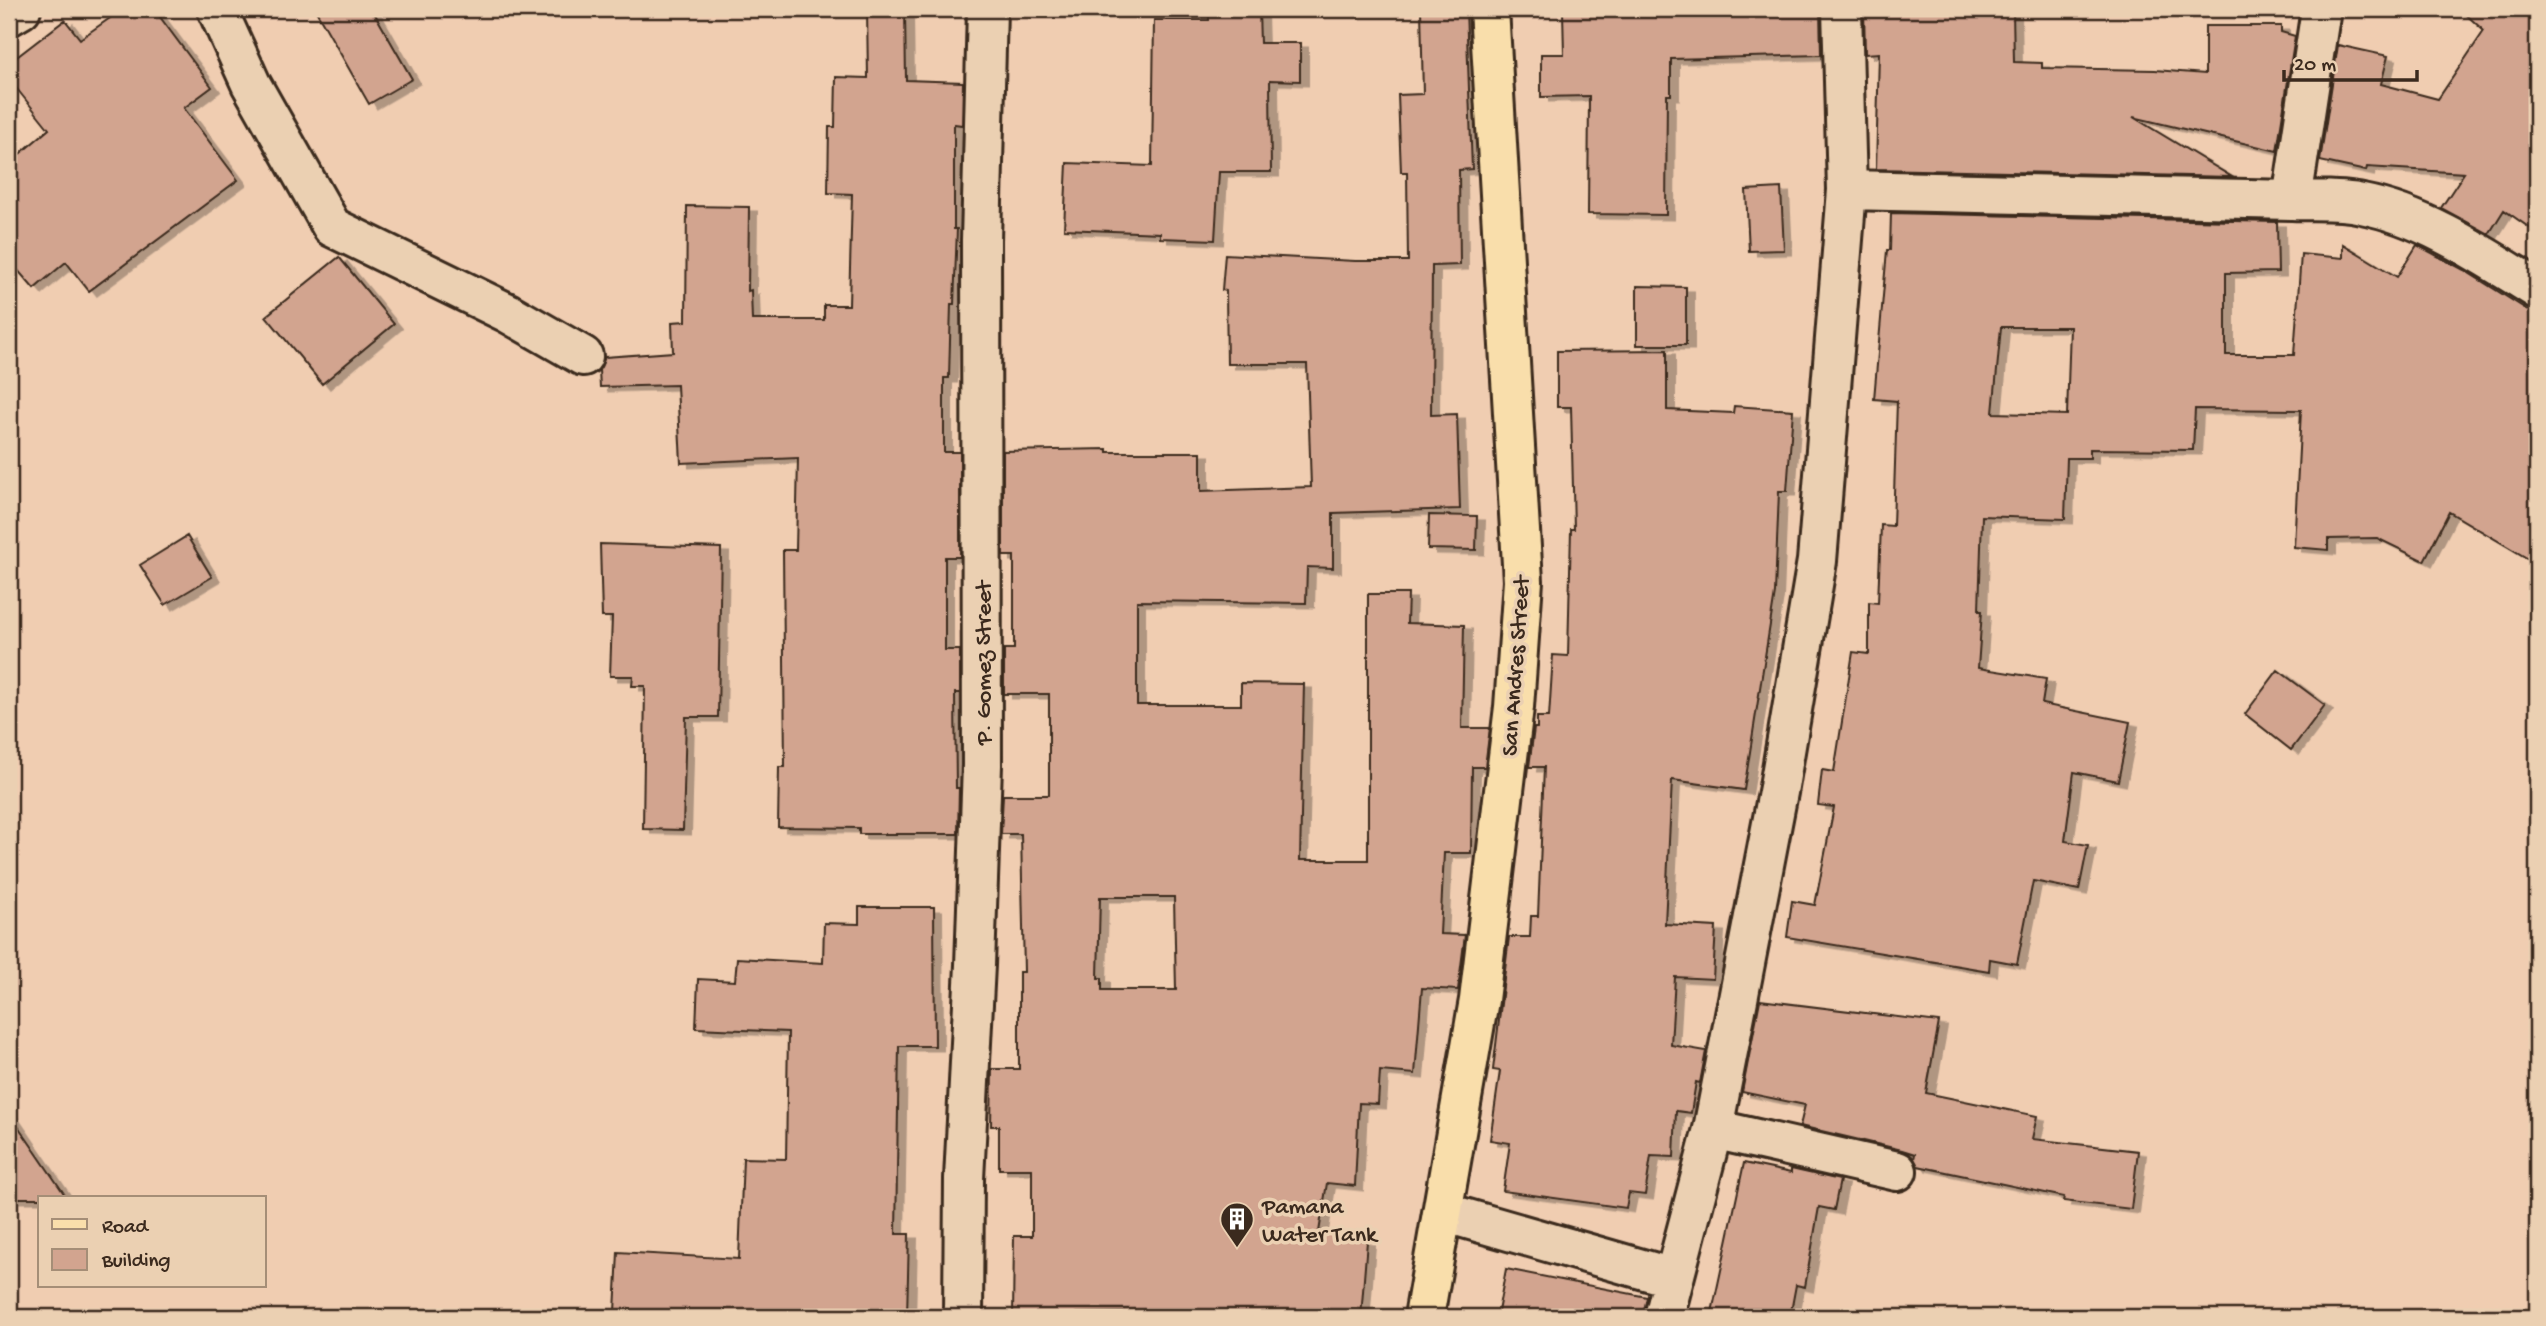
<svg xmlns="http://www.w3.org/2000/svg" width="2546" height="1326" font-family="'Gochi Hand',sans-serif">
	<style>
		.building { fill: #d2a48f; stroke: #3b2a1e; stroke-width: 2; fill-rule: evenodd; filter: url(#shadow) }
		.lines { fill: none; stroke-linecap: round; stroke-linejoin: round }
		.street-casing { stroke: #3b2a1e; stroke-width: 44 }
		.primary-casing { stroke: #3b2a1e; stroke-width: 44 }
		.street { stroke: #ebd0b2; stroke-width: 38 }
		.primary { stroke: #f9deab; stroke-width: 38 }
		.labels { text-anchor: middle; stroke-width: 7; stroke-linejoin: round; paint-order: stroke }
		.street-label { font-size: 24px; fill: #3b2a1e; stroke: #ebd0b2 }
		.poi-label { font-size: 24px; fill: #3b2a1e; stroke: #ebd0b2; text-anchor: start }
	</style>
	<defs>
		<filter id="shadow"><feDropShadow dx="8" dy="4.5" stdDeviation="0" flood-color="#0004"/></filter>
	</defs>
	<rect width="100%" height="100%" fill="#f0cdb1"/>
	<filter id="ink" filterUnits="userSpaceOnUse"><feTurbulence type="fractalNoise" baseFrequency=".0143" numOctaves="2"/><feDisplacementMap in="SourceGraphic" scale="14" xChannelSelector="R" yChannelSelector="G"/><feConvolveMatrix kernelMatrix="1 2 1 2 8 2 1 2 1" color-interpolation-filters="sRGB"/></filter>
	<g filter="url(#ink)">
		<!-- building -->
		<path class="building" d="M 123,9 L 154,9 L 212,87 L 184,108 L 238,180 L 89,291 L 66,262 L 34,289 L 9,260 L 9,163 L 49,129 L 9,79 L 9,63 L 65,20 L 80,39 Z
			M 315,9 L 372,9 L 412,79 L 369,104 Z
			M 867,9 L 905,9 L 906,80 L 963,82 L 962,125 L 954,124 L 954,229 L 957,229 L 954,304 L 951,304 L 949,378 L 944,378 L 944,452 L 960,452 L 960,557 L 945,557 L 945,650 L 960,650 L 960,693 L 955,693 L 956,788 L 959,788 L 958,834 L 859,834 L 859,828 L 778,827 L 779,767 L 785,767 L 783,550 L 796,550 L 798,458 L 681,463 L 677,385 L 600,387 L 599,370 L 605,357 L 673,352 L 672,322 L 686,321 L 687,206 L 749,207 L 748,291 L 751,290 L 752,320 L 824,320 L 824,305 L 849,305 L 852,194 L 828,193 L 829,127 L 835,127 L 836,77 L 868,78 Z
			M 1209,9 L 1259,9 L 1260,43 L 1300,43 L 1300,81 L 1270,80 L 1271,172 L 1219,172 L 1215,240 L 1160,238 L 1160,233 L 1064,229 L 1067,163 L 1152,166 L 1154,20 L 1209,20 Z
			M 1421,9 L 1466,9 L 1472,169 L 1459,170 L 1460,265 L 1432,266 L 1431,415 L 1457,414 L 1460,509 L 1333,513 L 1333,568 L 1307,567 L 1306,603 L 1137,601 L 1137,705 L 1241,705 L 1241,683 L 1304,684 L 1300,860 L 1368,860 L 1368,594 L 1408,594 L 1407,623 L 1464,625 L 1462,728 L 1490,728 L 1485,767 L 1472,767 L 1471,853 L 1444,853 L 1440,934 L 1465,935 L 1458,990 L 1422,988 L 1415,1074 L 1380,1071 L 1378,1104 L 1359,1103 L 1355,1186 L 1327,1183 L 1319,1232 L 1367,1241 L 1361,1317 L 1194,1317 L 1195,1311 L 1077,1313 L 1077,1317 L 1013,1317 L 1014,1236 L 1032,1236 L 1032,1169 L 999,1169 L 999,1126 L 991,1126 L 992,1069 L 1019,1069 L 1019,972 L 1024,972 L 1021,834 L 1001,834 L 1003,795 L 1049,795 L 1049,694 L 1004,694 L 1004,649 L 1014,649 L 1014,556 L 1003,556 L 1003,451 L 1107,449 L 1107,452 L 1201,452 L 1201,491 L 1311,487 L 1307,364 L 1227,364 L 1226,291 L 1222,290 L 1225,254 L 1355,261 L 1408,261 L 1407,172 L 1401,172 L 1398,95 L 1423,94 ZM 1100,897 L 1174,897 L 1176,990 L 1102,990 L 1102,978 L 1098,978 Z
			M 1615,9 L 1820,9 L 1821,55 L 1671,59 L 1671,95 L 1667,95 L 1666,215 L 1588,214 L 1589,96 L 1541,97 L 1541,54 L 1564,54 L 1563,11 Z
			M 1864,9 L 2013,9 L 2014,62 L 2042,63 L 2042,68 L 2155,70 L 2205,74 L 2205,26 L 2281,26 L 2281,32 L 2295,36 L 2277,151 L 2133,117 L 2232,177 L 1876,169 L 1879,53 L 1865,54 Z
			M 2460,9 L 2537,9 L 2537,73 L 2532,69 L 2531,170 L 2537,175 L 2537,233 L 2504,210 L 2489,234 L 2441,208 L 2464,173 L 2367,167 L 2366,171 L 2320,161 L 2338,45 L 2388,56 L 2381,84 L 2438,99 L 2484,31 Z
			M 1781,188 L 1784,250 L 1749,251 L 1746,190 Z
			M 1891,213 L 2277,222 L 2278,272 L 2226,273 L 2226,355 L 2294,355 L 2301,254 L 2343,258 L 2343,244 L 2397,277 L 2417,245 L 2464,270 L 2537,316 L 2537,564 L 2449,512 L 2424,561 L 2377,538 L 2328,539 L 2328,550 L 2294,547 L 2301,410 L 2195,409 L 2193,450 L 2090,449 L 2090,458 L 2067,458 L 2065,519 L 1982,516 L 1979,611 L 1982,611 L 1978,668 L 2046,679 L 2042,704 L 2130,722 L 2118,781 L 2074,772 L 2065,841 L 2088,845 L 2079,890 L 2033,881 L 2017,964 L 1990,959 L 1989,971 L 1787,937 L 1792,901 L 1815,905 L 1834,807 L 1818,805 L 1822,770 L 1834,772 L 1853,652 L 1869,654 L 1869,602 L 1878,603 L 1881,525 L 1893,526 L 1897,401 L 1874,399 L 1887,250 L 1890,250 ZM 2001,327 L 2070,327 L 2067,415 L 1993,413 Z
			M 339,257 L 394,324 L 322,384 L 266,316 Z
			M 1637,286 L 1686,287 L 1686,345 L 1637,345 Z
			M 1667,350 L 1667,410 L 1733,413 L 1734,406 L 1793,410 L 1787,491 L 1779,491 L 1775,593 L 1744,790 L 1672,780 L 1665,924 L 1716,927 L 1713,979 L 1675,977 L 1671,1045 L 1706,1051 L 1700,1083 L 1696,1082 L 1691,1113 L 1676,1111 L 1674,1157 L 1651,1156 L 1645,1195 L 1629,1193 L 1626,1208 L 1503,1191 L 1510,1143 L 1490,1140 L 1500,1071 L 1493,1070 L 1509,937 L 1530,937 L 1531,916 L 1538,916 L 1544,767 L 1529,767 L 1534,728 L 1537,728 L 1537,717 L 1549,717 L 1553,655 L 1568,656 L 1571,529 L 1574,529 L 1571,407 L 1557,407 L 1557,351 Z
			M 1429,515 L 1477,516 L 1476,550 L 1428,549 Z
			M 187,536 L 212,577 L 165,605 L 140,565 Z
			M 600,544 L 721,548 L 718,717 L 686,717 L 683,830 L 643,829 L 645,686 L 632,686 L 633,676 L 610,676 L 612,617 L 602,617 Z
			M 2278,670 L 2325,705 L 2291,750 L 2245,714 Z
			M 859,907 L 934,907 L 935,1046 L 899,1046 L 896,1234 L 909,1234 L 907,1317 L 713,1317 L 615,1312 L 618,1252 L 739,1259 L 743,1158 L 786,1159 L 788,1032 L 696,1028 L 698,979 L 735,981 L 737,958 L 823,963 L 824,923 L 859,924 Z
			M 1760,1000 L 1939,1022 L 1926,1093 L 2037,1116 L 2032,1139 L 2138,1151 L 2131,1209 L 2063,1201 L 2064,1197 L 1918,1166 L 1914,1159 L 1915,1154 L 1902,1150 L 1800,1126 L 1805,1105 L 1742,1092 Z
			M 9,1113 L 67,1198 L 9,1198 Z
			M 1744,1163 L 1791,1173 L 1791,1169 L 1840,1180 L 1834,1210 L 1819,1207 L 1805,1287 L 1796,1285 L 1790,1317 L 1711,1317 Z
			M 1506,1269 L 1647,1297 L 1643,1317 L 1497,1317 Z"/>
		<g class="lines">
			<!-- street casing -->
			<g class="street-casing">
				<path id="street" d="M 217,9 L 251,84 L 332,227 L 508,313 L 583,356
					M 9,16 L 21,9
					M 1847,190 L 2292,200 C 2315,201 2340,199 2362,204 C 2425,216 2484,256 2537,289
					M 2292,200 L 2321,9
					M 1713,1129 L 1897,1171
					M 1443,1212 L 1673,1278
					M 963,1317 L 964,1179 L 975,965 L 982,765 L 981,240 L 987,9
					M 1664,1317 L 1713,1129 L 1779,787 L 1817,561 L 1847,190 L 1842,9"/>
			</g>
			<!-- primary casing -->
			<g class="primary-casing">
				<path id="primary" d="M 1424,1317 L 1479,1000 L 1514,707 L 1523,581 L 1489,9"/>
			</g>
			<!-- street -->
			<use href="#street" class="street"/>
			<!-- primary -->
			<use href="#primary" class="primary"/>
		</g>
	</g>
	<!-- icons -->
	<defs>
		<g id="building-pin" transform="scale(1.75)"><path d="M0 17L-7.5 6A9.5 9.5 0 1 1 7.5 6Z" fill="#3b2a1e" stroke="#ebd0b2"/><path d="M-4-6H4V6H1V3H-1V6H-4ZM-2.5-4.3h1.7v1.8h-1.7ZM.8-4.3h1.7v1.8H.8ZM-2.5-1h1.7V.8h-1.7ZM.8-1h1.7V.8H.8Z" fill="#fff"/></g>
	</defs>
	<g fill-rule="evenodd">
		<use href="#building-pin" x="1237" y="1219"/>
	</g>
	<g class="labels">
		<!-- street labels -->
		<g class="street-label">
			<text transform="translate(982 663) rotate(-90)" y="8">P. Gomez Street</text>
			<text transform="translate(1514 666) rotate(-86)" y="8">San Andres Street</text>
		</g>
		<!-- poi labels -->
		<g class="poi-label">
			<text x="1262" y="1213">Pamana<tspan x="1262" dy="28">Water Tank</tspan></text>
		</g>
	</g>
	<!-- margin -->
	<rect width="2546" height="1326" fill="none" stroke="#ebd0b2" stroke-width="35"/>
	<rect x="18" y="18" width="2511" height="1291" fill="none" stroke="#3b2a1e" stroke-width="2.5" filter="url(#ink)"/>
	<!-- legend -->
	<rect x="38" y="1196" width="228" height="91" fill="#ebd0b2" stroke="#a58e77" stroke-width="2"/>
	<rect x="52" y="1219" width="35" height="10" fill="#f9deab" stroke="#a58e77" stroke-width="2"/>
	<text x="102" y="1232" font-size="21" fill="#3b2a1e">Road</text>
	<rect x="52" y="1249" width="35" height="21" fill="#d2a48f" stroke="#a58e77" stroke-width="2"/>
	<text x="102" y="1266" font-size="21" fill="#3b2a1e">Building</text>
	<!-- scale -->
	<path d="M2284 70v10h133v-10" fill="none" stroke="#3b2a1e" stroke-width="3.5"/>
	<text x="2294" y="70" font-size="21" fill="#3b2a1e" stroke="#ebd0b2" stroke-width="5" paint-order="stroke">20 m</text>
</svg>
